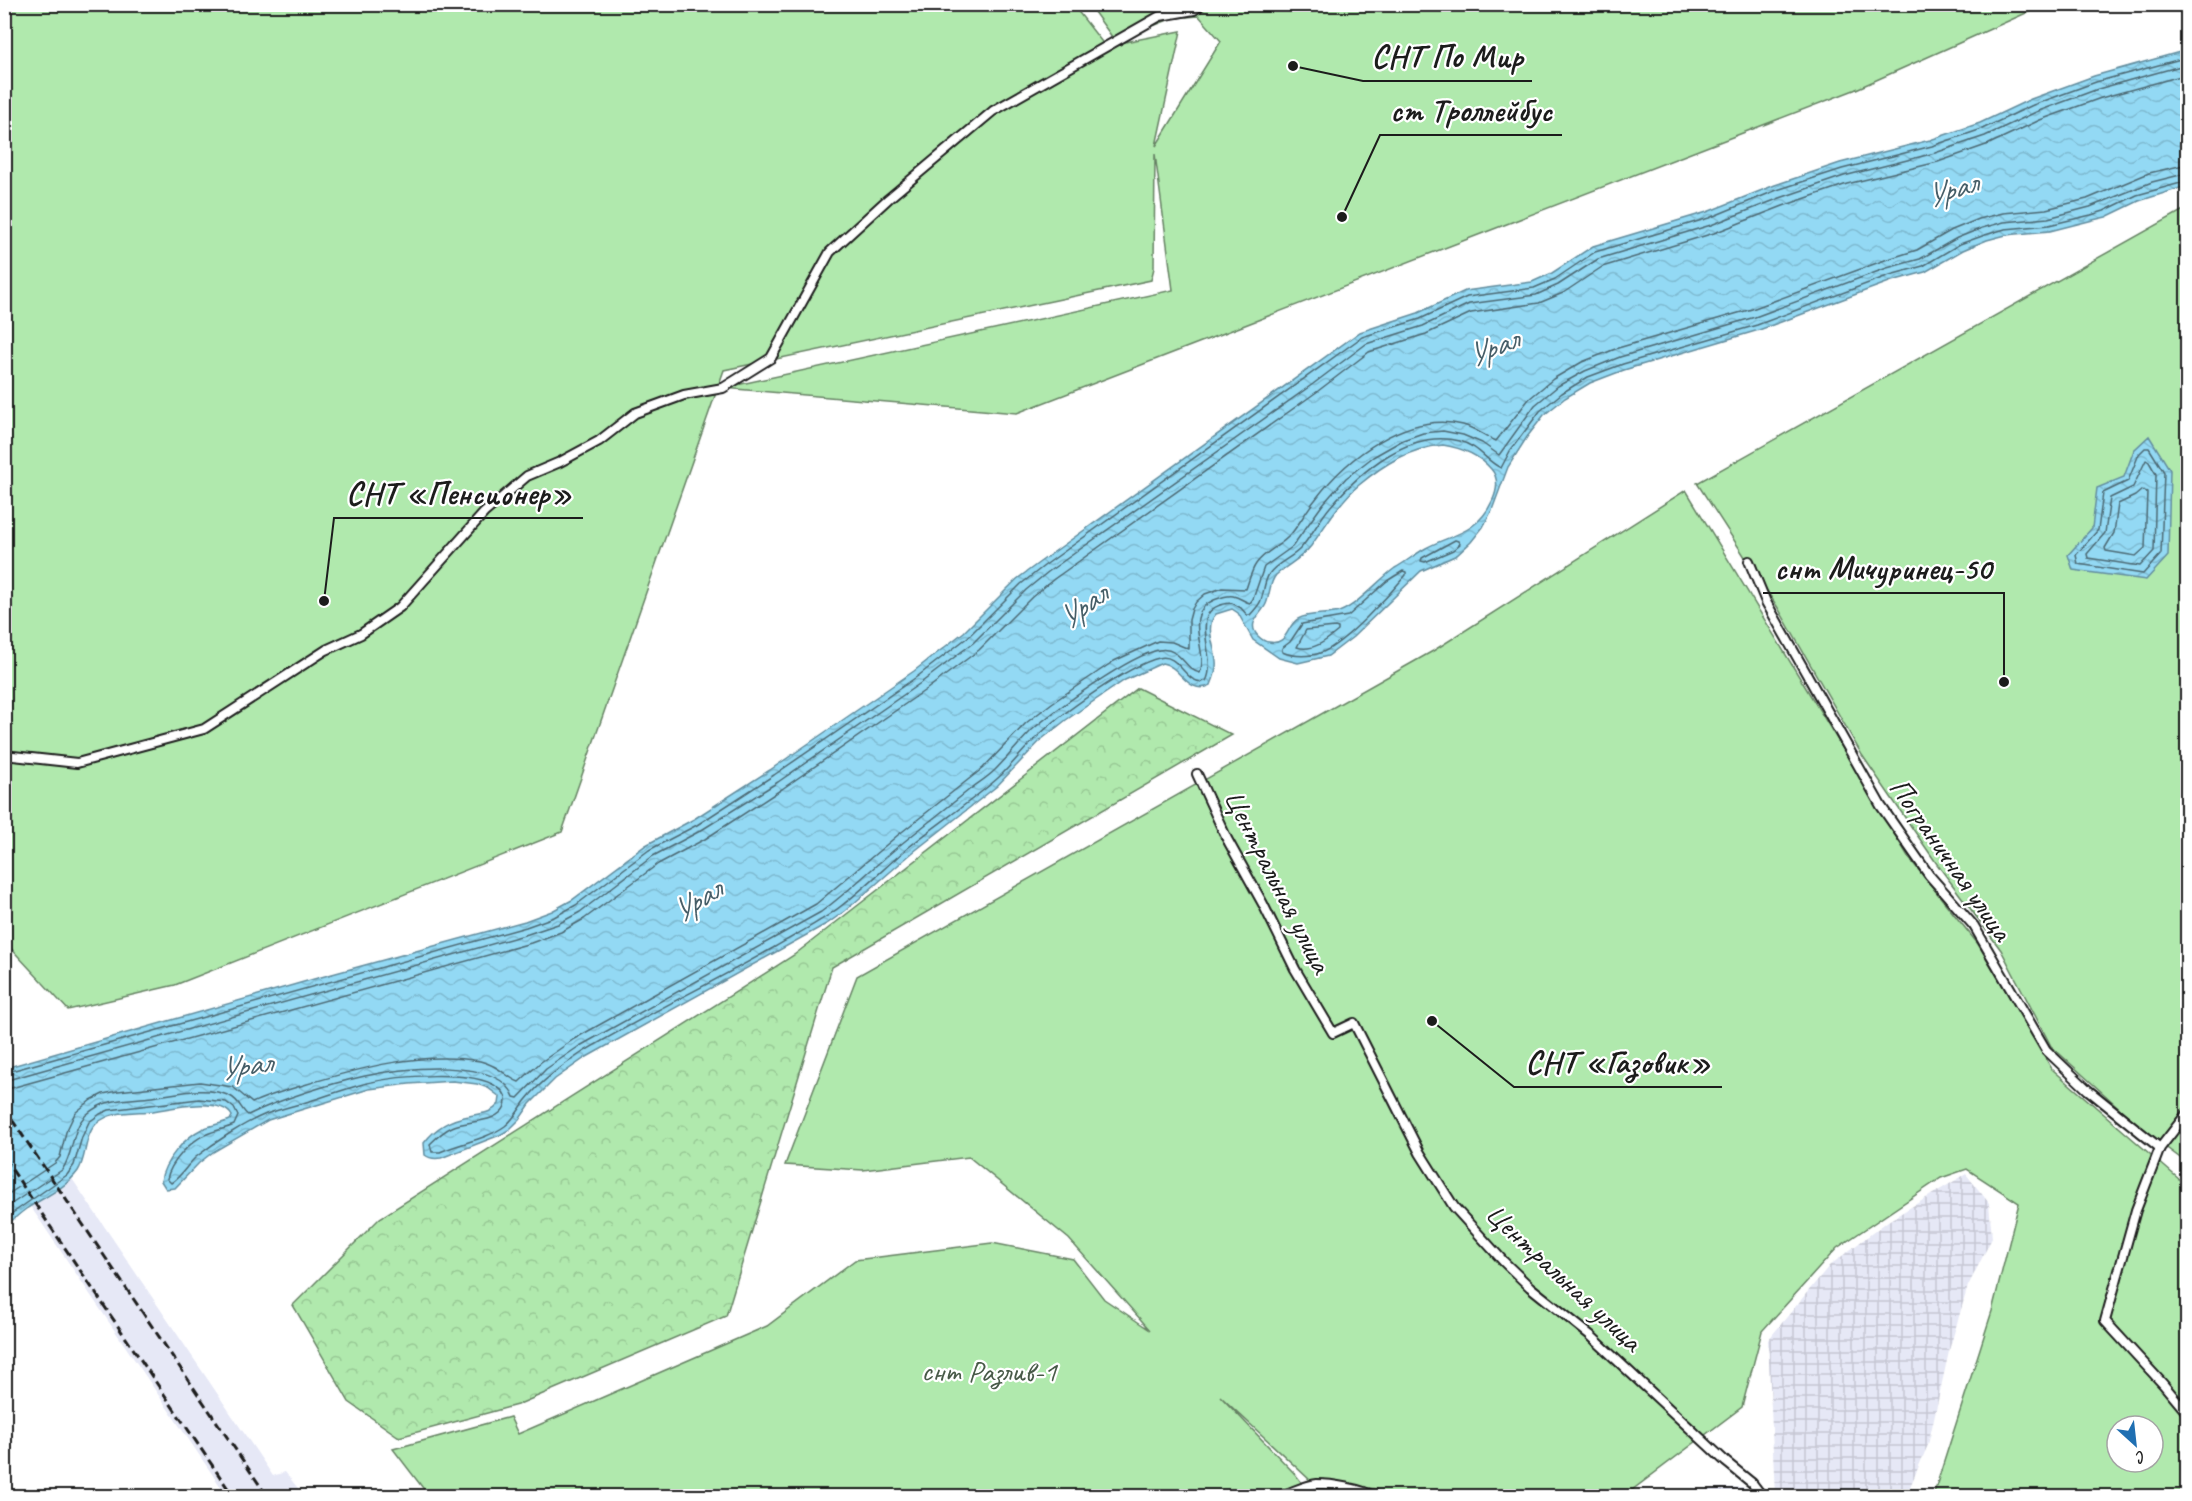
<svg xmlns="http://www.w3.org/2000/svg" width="2192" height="1501" font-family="Caveat,sans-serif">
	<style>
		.built { fill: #e6e8f6 }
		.industrial { fill: url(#industrial-grid) }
		.forest { fill: url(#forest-crowns); stroke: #668264; stroke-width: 1.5 }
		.garden { fill: #b0e9ad; stroke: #668264; stroke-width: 1.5; fill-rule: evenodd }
		.water { fill: url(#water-waves); stroke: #638d9e; stroke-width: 1.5; fill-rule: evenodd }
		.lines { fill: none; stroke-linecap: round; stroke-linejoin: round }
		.shore { stroke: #4c6872; stroke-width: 1.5 }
		.street-casing { stroke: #1c1c1c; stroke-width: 12 }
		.street { stroke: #fff; stroke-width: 8 }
		.rail { stroke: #1c1c1c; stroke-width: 3; stroke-dasharray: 9 4.5; stroke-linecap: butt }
		.labels { text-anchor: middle; stroke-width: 4.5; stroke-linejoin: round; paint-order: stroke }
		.street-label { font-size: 30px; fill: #1c1c1c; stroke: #fff }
		.park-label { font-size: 30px; fill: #485a48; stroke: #fff }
		.water-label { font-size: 32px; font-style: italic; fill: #465e68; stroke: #fff }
		.leader { fill: none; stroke: #1c1c1c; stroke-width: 2 }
		.callout-dot { fill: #1c1c1c; stroke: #fff; stroke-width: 2 }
		.callout-label { font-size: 32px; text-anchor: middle; font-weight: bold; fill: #1c1c1c; stroke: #fff; stroke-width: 4.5; stroke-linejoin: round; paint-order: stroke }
	</style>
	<defs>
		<pattern id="industrial-grid" width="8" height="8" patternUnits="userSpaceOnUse" patternTransform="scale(1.5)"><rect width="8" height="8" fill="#e6e8f6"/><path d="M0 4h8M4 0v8" fill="none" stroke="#c5c6d2"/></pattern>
		<pattern id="forest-crowns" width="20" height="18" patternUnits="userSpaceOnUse" patternTransform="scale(1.5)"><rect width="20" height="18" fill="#b0e9ad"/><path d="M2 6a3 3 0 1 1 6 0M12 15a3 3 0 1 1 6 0" fill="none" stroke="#97c794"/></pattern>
		<pattern id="water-waves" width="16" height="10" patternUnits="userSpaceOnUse" patternTransform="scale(1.5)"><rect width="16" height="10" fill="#93d9f4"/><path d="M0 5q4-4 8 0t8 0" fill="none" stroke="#7ebad1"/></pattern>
	</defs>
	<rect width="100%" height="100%" fill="#fff"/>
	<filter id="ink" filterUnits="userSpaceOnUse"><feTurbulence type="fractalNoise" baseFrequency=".0167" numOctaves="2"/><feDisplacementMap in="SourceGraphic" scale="12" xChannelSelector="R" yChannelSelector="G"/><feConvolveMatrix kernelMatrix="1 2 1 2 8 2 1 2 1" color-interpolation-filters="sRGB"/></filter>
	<g filter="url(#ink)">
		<!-- built -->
		<path class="built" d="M 4,1078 L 273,1476 L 285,1472 L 304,1496 L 227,1496 L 5,1169 Z"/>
		<!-- industrial -->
		<path class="industrial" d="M 1966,1174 L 1989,1203 L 1992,1238 L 1968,1286 L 1950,1347 L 1928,1445 L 1906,1496 L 1775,1496 L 1768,1340 L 1829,1266 L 1888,1221 Z
			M 1743,1487 L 1748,1496 L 1656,1496 L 1665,1492 Z"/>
		<!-- forest -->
		<path class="forest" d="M 1138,688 L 1232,735 L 832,967 L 726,1316 L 517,1405 L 399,1437 L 349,1402 L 293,1305 L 380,1218 L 794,955 Z"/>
		<!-- garden -->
		<path class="garden" d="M 5,5 L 1073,5 L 1105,46 L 1181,31 L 1156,146 L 1221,41 L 1199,16 L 1173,18 L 1115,41 L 1089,5 L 2044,5 L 1854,90 L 1017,413 L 723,388 L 1173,290 L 1155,154 L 1154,268 L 1151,280 L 724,370 L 562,832 L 175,985 L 68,1010 L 5,942 Z
			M 2187,208 L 2187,1163 L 2148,1134 L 2051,1046 L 2001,950 L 1937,864 L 1862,755 L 1778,608 L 1697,483 Z
			M 1686,490 L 1909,858 L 1978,944 L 2052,1069 L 2187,1186 L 2187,1496 L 1933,1496 L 1992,1311 L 2019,1203 L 1967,1169 L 1941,1178 L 1837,1248 L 1762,1331 L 1742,1407 L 1624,1496 L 1385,1496 L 1376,1489 L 1310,1480 L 1220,1396 L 1295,1474 L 1310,1493 L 1305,1496 L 907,1496 L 899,1492 L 897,1496 L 429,1496 L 393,1449 L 510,1417 L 518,1434 L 767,1326 L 855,1260 L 992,1243 L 1073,1259 L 1104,1299 L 1150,1330 L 1069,1239 L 969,1157 L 863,1170 L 785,1165 L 857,976 L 1433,651 ZM 2117,1426 L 2153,1426 L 2153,1462 L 2117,1462 Z"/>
		<!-- water -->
		<path class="water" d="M 2187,50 L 2187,186 L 2139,201 L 2106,217 L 2093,220 L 2050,231 L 2006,235 L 1987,240 L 1963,250 L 1925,272 L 1892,281 L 1759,330 L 1624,370 L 1590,383 L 1565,398 L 1544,415 L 1527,437 L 1508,467 L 1492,510 L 1483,527 L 1471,542 L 1457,555 L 1421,571 L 1353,637 L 1328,656 L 1298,663 L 1279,658 L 1253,640 L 1238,613 L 1232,609 L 1216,614 C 1204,627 1215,646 1216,661 C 1217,670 1214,678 1211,685 C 1188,697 1181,666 1162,663 L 1125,680 L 1066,720 L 1042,739 L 997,786 L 912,853 L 845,911 L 828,923 L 585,1058 L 555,1079 L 530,1104 L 519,1120 L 509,1130 L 500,1135 L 441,1158 C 435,1159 430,1159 425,1155 L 424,1143 C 435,1128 451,1119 469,1116 C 481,1113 491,1114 499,1104 L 500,1097 L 488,1088 L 477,1084 L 453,1081 L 409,1084 L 369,1089 L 268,1120 L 213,1152 L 199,1163 L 175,1188 L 166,1189 L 161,1181 C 163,1162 185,1137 202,1129 C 211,1125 221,1124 230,1120 L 232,1116 C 222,1096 171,1108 153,1111 C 134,1113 111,1110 96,1124 C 84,1136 87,1157 78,1171 C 65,1189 44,1197 26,1209 C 19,1214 12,1221 5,1226 L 5,1068 L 314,979 L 525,921 L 552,911 L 572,900 L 646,845 L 694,819 L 770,770 L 914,671 L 964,632 L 1017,579 L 1040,562 L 1360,332 L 1418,313 L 1465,291 L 1532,282 L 1552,273 L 1593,246 L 1707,212 L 1775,185 L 1840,163 L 1930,140 L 1980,123 L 2031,99 L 2094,76 ZM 1443,445 C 1462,448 1478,454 1491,469 C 1506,486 1487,516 1471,527 C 1458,536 1440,540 1426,548 C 1415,554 1406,562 1395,568 C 1378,580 1353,611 1334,613 C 1323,615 1308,613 1298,619 C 1286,626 1288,646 1269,642 C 1265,642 1261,639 1258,636 C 1246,623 1261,615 1266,604 C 1270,595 1269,583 1276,575 C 1288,564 1301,559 1311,546 C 1326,525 1339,502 1359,485 C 1384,464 1410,448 1443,445 Z
			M 2149,436 L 2170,470 L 2168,556 L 2146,580 L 2073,570 L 2068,555 L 2092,528 L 2097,488 L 2124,477 L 2134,450 Z"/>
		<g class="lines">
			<!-- shore -->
			<path class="shore" d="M 2145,448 L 2149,448 L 2164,472 L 2161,554 L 2143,574 L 2078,564 L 2076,555 L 2098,530 L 2103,493 L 2128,481 L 2139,454 Z
				M 2146,460 L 2149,462 L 2156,474 L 2154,551 L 2140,566 L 2088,558 L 2087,554 L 2105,533 L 2110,498 L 2133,487 Z
				M 2142,490 L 2147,492 L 2145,548 L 2136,556 L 2106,551 L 2105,548 L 2114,533 L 2118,504 L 2135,496 Z
				M 1455,540 L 1458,541 L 1460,544 L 1453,550 L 1425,562 L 1421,561 L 1422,558 Z
				M 1403,571 L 1406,572 L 1406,575 C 1389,595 1346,642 1323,652 C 1309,657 1295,657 1282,652 L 1282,648 L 1290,642 L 1302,624 L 1348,616 L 1387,581 Z
				M 1335,627 L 1338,628 L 1338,631 C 1326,641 1312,652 1297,647 L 1306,630 Z
				M 4,1073 L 526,927 L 554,917 L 576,905 L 649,850 L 697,825 L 774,775 L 918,676 L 968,637 L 1021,584 L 1044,566 L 1362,337 L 1420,319 L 1467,297 L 1534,288 L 1555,279 L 1595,252 L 1709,218 L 1777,190 L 1842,169 L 1932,146 L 1982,129 L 2033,105 L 2096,82 L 2188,57
				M 4,1081 L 528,934 L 558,924 L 580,912 L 653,856 L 700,831 L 778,782 L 922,682 L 973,643 L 1026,590 L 1048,572 L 1313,384 L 1366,344 L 1423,326 L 1469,304 L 1536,295 L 1558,285 L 1598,259 L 1711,225 L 1780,198 L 1844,176 L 1935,153 L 1985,136 L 2036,112 L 2098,89 L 2188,64
				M 4,1090 L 531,943 L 561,932 L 584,919 L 658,864 L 705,839 L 782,789 L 927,689 L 979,650 L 1032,597 L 1054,579 L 1318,391 L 1369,352 L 1426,334 L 1471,313 L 1539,303 L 1563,293 L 1602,267 L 1714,233 L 1783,206 L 1847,184 L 1938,162 L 1989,144 L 2040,120 L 2101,98 L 2188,74
				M 4,1197 L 55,1163 L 60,1157 L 66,1132 L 75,1113 L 91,1100 L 103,1094 L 118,1091 L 200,1082 L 233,1087 L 252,1103 C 269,1095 287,1090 304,1085 C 360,1068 421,1051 480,1061 C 499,1065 507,1078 519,1082 L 541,1062 L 574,1039 L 816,904 L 898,835 L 983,768 L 1026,723 L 1052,703 L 1114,661 L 1158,641 L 1172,642 L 1189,649 L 1189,620 L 1192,609 L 1196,602 L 1205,594 L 1222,588 L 1246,589 C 1249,581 1251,571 1256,564 C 1265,551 1281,546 1291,534 C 1300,523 1306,511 1315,500 C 1347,457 1407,411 1463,425 C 1475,428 1486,437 1496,441 L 1529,399 L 1553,379 L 1582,362 L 1618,348 L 1752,309 L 1885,260 L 1917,250 L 1952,230 L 1979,219 L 2003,213 L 2046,209 L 2087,199 L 2149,173 L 2188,164
				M 4,1209 L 62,1170 C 74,1154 71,1129 86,1115 C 93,1109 101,1104 110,1102 C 123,1098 138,1099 152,1097 C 176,1094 206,1085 230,1096 C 240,1101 241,1110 248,1115 C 280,1099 329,1084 365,1076 C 399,1068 500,1056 514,1097 L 518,1098 L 546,1069 L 578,1047 L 821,912 C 851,890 876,864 905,841 C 926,824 948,807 969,790 C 978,783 987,778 995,770 C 1008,757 1019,743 1032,730 C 1055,710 1130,655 1159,650 C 1181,646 1185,671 1200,673 C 1209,650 1181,614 1214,600 C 1220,598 1226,595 1233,596 C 1240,597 1244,602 1250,603 L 1253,599 L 1264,567 L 1292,547 L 1323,504 L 1346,478 L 1373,457 L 1403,440 L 1423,433 L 1443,431 L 1463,435 L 1482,443 L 1499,455 L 1535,405 L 1558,386 L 1585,371 L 1620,357 L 1755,317 L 1887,268 L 1920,259 L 1957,238 L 1982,228 L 2004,222 L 2048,218 L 2090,207 L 2152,182 L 2188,173
				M 4,1219 L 67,1175 L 74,1165 L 82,1137 L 89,1122 L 100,1114 L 109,1110 L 199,1099 L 226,1102 L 234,1108 L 238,1116 L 234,1125 C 225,1129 216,1130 207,1134 C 191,1140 170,1163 167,1179 L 171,1183 C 181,1177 187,1165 196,1157 C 215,1142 244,1123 266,1114 C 280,1109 296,1105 310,1101 C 329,1095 348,1088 367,1083 C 397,1076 472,1069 497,1087 C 504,1091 508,1097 505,1106 C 498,1124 466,1120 452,1127 C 443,1131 436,1138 430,1144 L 432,1152 L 440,1152 C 460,1143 487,1139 505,1126 C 514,1119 519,1109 526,1100 C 541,1081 562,1066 583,1052 C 645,1015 710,984 773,948 C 796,934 820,923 841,906 C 865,888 886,866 909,847 C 937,824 971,802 998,778 C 1012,765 1023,750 1037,737 C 1059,715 1129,665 1159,658 C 1180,652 1185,687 1206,681 C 1220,656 1182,606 1232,603 L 1241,608 L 1247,615 L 1250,615 C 1254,610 1259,606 1261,600 C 1264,592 1264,582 1269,574 C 1276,563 1292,558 1301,548 C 1312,535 1319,520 1330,507 C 1360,472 1409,428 1459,441 C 1479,446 1487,462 1501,468 L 1510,451 L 1540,411 L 1562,393 L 1588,377 L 1623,364 L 1757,325 L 1890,275 L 1923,266 L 1960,244 L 1985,235 L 2005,229 L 2049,225 L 2091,215 L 2104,211 L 2137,195 L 2188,181"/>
			<!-- street casing -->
			<g class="street-casing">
				<path id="street" d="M 1749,561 L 1766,602 L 1881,806 L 1929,875 L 1974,926 L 2046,1050 L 2088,1090 L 2160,1148
					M 4,755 L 77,763 L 204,729 L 326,650 L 361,634 L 400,607 L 484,513 L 527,476 L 560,462 L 599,441 L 635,413 L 684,395 L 723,388 L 771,358 L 830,252 L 888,199 L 993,111 L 1160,16 L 1194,10 L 1202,4
					M 1197,774 L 1227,839 L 1263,904 L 1295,969 L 1333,1033 L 1354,1023 L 1420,1153 L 1454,1207 L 1504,1262 L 1530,1287 L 1590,1335 L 1726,1462 L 1752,1483 L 1762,1496
					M 2188,1112 L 2160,1148 L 2136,1210 L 2105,1321 L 2163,1384 L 2188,1414
					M 1280,1496 C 1291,1493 1305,1485 1317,1484 C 1332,1484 1361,1489 1373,1496"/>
			</g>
			<!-- street -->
			<use href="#street" class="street"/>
			<!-- rail -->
			<path class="rail" d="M 4,1108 L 267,1496
				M 4,1158 L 233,1496"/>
		</g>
	</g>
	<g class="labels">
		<!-- street labels -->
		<g class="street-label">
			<text transform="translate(1951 859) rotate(55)" y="10">Пограничная улица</text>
			<text transform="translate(1278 881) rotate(63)" y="10">Центральная улица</text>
			<text transform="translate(1564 1277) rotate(43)" y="10">Центральная улица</text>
		</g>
		<!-- park labels -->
		<g class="park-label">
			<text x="989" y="1381">снт Разлив-1</text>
		</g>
		<!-- water labels -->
		<g class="water-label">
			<text transform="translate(1951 189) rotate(-18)" y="11">Урал</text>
			<text transform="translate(1492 347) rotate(-23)" y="11">Урал</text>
			<text transform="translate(1082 606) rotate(-37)" y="11">Урал</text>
			<text transform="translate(696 900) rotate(-33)" y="11">Урал</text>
			<text transform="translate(245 1065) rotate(-9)" y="11">Урал</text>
		</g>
	</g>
	<!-- callouts -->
	<path class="leader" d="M1293 66L1363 81H1532M1342 217L1380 135H1562M324 601L334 518H583M2004 682L2004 593H1763M1432 1021L1514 1087H1722"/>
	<g class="callout-dot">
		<circle cx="1293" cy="66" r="6"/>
		<circle cx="1342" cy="217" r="6"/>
		<circle cx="324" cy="601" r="6"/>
		<circle cx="2004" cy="682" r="6"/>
		<circle cx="1432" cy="1021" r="6"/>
	</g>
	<g class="callout-label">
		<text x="1447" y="67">СНТ По Мир</text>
		<text x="1471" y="121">ст Троллейбус</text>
		<text x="459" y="504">СНТ «Пенсионер»</text>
		<text x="1883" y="579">снт Мичуринец-50</text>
		<text x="1618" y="1073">СНТ «Газовик»</text>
	</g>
	<!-- margin -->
	<rect width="2192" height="1501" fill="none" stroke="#fff" stroke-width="24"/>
	<rect x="12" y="12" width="2168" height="1477" fill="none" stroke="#1c1c1c" stroke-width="2" filter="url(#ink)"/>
	<!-- north arrow -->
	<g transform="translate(2135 1444) rotate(153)"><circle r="28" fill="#ffffff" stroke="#a4a4a4" stroke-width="1.5"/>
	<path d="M0-4.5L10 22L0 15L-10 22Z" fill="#1f6fb2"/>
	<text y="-9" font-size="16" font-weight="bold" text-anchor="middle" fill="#1c1c1c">С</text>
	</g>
</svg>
